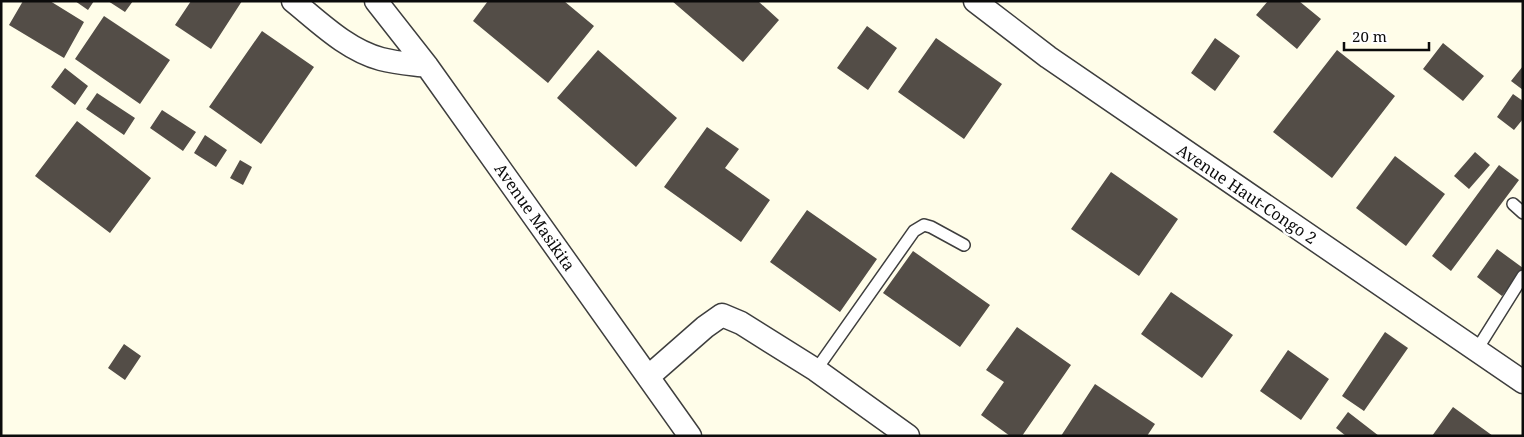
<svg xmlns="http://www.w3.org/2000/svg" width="1524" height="437" font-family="'Noto Serif',serif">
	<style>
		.building { fill: #534d47 }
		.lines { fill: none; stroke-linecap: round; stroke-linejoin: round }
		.service-casing { stroke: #3e3e3e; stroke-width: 14 }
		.minor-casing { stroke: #3e3e3e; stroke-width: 25 }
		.service { stroke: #fff; stroke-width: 11 }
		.minor { stroke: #fff; stroke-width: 22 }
		.labels { text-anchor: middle; stroke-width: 5; stroke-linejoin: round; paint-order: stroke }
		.street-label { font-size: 16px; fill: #0b0b0b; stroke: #fff }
	</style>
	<rect width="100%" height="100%" fill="#fffde9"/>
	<!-- building -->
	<path class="building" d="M 23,1 L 50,1 L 84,22 L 64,58 L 9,25 Z
		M 75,1 L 94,1 L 88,10 Z
		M 108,1 L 133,1 L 125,12 Z
		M 191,1 L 242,1 L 211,49 L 175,25 Z
		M 488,1 L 564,1 L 594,26 L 548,83 L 473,21 Z
		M 672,1 L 758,1 L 779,20 L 743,62 Z
		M 1268,1 L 1299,1 L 1321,19 L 1297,49 L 1256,15 Z
		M 104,16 L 170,60 L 140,104 L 75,59 Z
		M 867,26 L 897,48 L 868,90 L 837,68 Z
		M 262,31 L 314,67 L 261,144 L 209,107 Z
		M 936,38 L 1002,84 L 964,139 L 898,92 Z
		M 1215,38 L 1240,56 L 1215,91 L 1191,73 Z
		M 1443,43 L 1484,76 L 1463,101 L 1423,69 Z
		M 598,50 L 677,118 L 636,167 L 557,98 Z
		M 1337,50 L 1395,96 L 1332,178 L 1273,132 Z
		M 1523,66 L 1523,90 L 1511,81 Z
		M 65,68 L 88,86 L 75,105 L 51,87 Z
		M 97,93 L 135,118 L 124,135 L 86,109 Z
		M 1513,94 L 1523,101 L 1523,119 L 1514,130 L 1497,117 Z
		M 162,110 L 196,132 L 183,151 L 150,128 Z
		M 77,121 L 151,178 L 110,233 L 35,176 Z
		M 707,127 L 739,149 L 725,168 L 770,200 L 741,242 L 664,187 Z
		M 205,135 L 227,150 L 216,167 L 194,153 Z
		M 1475,152 L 1490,165 L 1469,189 L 1454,176 Z
		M 1395,156 L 1445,194 L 1406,246 L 1356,208 Z
		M 240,160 L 252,167 L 243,185 L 230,178 Z
		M 1499,165 L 1519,180 L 1451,271 L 1432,256 Z
		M 1111,172 L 1178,219 L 1139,276 L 1071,229 Z
		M 807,210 L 877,259 L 840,312 L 770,262 Z
		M 1497,249 L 1523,268 L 1502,296 L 1477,277 Z
		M 913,251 L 990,305 L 960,347 L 883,293 Z
		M 1171,292 L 1233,335 L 1202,378 L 1141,334 Z
		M 1017,327 L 1071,365 L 1022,436 L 1010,436 L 981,415 L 1004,382 L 986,370 Z
		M 1385,332 L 1408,348 L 1364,411 L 1342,396 Z
		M 124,344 L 141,356 L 125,380 L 108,368 Z
		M 1288,350 L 1329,379 L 1301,420 L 1260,391 Z
		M 1095,384 L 1155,424 L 1147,436 L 1061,436 Z
		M 1453,407 L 1493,436 L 1432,436 Z
		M 1348,412 L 1379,436 L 1346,436 L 1336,428 Z"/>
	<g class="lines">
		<!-- service casing -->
		<g class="service-casing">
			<path id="service" d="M 1513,204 L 1523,213
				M 1476,351 L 1523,276
				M 816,370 L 914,231 L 924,225 L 931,227 L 964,245"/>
		</g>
		<!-- minor casing -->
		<g class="minor-casing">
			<path id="minor" d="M 293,1 C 319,22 347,50 381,59 C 396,63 412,64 427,66
				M 376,1 L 427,66 L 690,436
				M 975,1 L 1048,57 L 1523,382
				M 648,377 L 705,327 L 722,315 L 741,323 L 816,370 L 908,436"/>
		</g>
		<!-- service -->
		<use href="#service" class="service"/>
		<!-- minor -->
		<use href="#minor" class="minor"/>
	</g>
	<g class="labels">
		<!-- street labels -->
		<g class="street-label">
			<text transform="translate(1247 194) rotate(34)" y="6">Avenue Haut-Congo 2</text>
			<text transform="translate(535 217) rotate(55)" y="6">Avenue Masikita</text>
		</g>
	</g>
	<!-- border -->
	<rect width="1524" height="437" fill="none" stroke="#0b0b0b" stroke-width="5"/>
	<!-- scale -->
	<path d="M1344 42v8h85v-8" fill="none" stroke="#0b0b0b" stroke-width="2.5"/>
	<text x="1352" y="42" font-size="15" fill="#0b0b0b" stroke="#ffffff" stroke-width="4" paint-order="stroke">20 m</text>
</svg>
